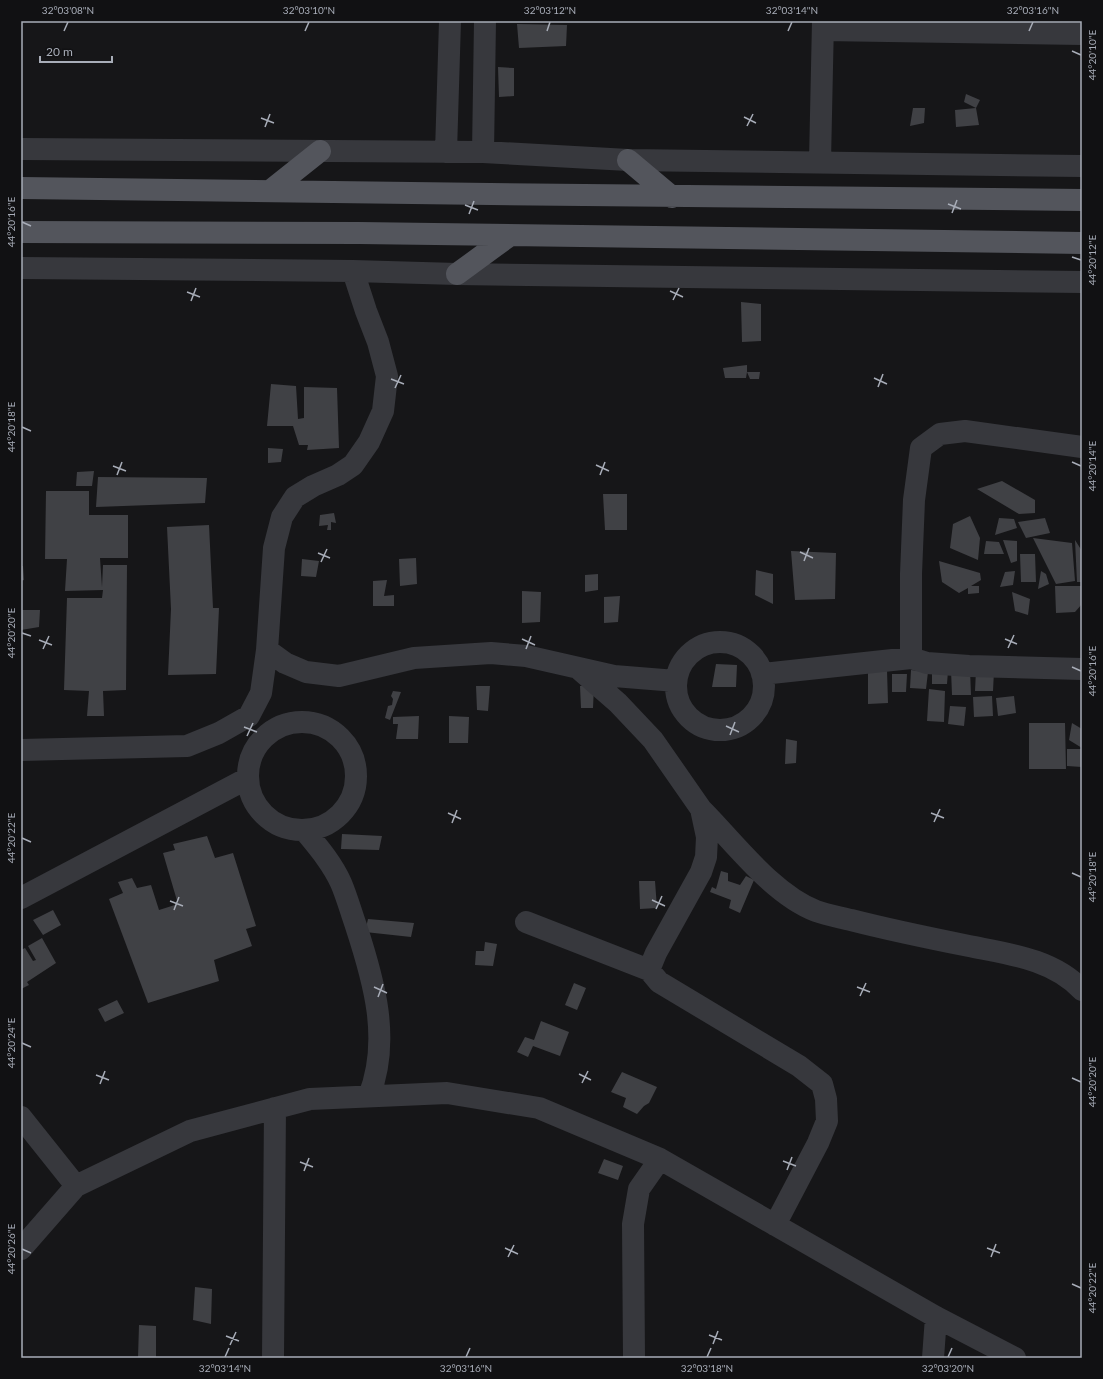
<svg xmlns="http://www.w3.org/2000/svg" width="1103" height="1379" font-family="Lato,sans-serif">
	<style>
		.building { fill: #404145 }
		.lines { fill: none; stroke-linecap: round; stroke-linejoin: round }
		.minor { stroke: #37383d; stroke-width: 22 }
		.major { stroke: #53555c; stroke-width: 22 }
		.ticks { fill: none; stroke: #a8adb8; stroke-width: 1.5 }
		.neatline { fill: none; stroke: #a8adb8; stroke-width: 1.5 }
		.ticks-label { font-size: 10px; text-anchor: middle; fill: #a8adb8 }
	</style>
	<rect width="100%" height="100%" fill="#161618"/>
	<!-- building -->
	<path class="building" d="M 517,24 L 567,25 L 566,46 L 519,48 Z
		M 498,67 L 514,68 L 514,96 L 499,97 Z
		M 966,94 L 980,100 L 976,108 L 964,102 Z
		M 913,108 L 925,108 L 924,123 L 910,126 Z
		M 976,108 L 979,125 L 956,127 L 955,110 Z
		M 741,302 L 761,304 L 761,341 L 742,342 Z
		M 747,365 L 747,372 L 760,372 L 759,379 L 750,379 L 747,372 L 746,378 L 725,378 L 723,368 Z
		M 271,384 L 296,386 L 298,419 L 304,418 L 304,387 L 337,388 L 339,448 L 307,450 L 308,445 L 299,445 L 293,426 L 267,426 Z
		M 268,448 L 283,449 L 281,462 L 268,463 Z
		M 94,471 L 92,486 L 76,486 L 77,472 Z
		M 98,477 L 207,478 L 205,503 L 96,507 Z
		M 1002,481 L 1035,500 L 1035,513 L 1019,514 L 977,489 Z
		M 46,491 L 89,491 L 89,515 L 128,515 L 128,558 L 100,558 L 102,587 L 103,565 L 127,565 L 126,690 L 103,691 L 104,716 L 87,716 L 89,691 L 64,690 L 67,598 L 102,598 L 103,590 L 65,591 L 67,559 L 45,559 Z
		M 603,494 L 627,494 L 627,530 L 605,530 Z
		M 334,513 L 336,523 L 331,522 L 331,530 L 327,530 L 328,525 L 319,526 L 320,515 Z
		M 970,516 L 980,538 L 978,560 L 950,548 L 953,524 Z
		M 999,518 L 1014,519 L 1017,528 L 995,535 Z
		M 1045,518 L 1050,533 L 1026,538 L 1018,522 Z
		M 209,525 L 213,608 L 219,608 L 216,674 L 168,675 L 171,609 L 167,527 Z
		M 1033,538 L 1072,543 L 1075,581 L 1056,584 Z
		M 1003,540 L 1017,541 L 1017,561 L 1011,563 Z
		M 1075,540 L 1082,551 L 1082,582 L 1077,582 Z
		M 986,541 L 999,542 L 1004,554 L 984,554 Z
		M 791,551 L 836,553 L 835,599 L 795,600 Z
		M 1020,554 L 1035,554 L 1036,582 L 1021,582 Z
		M 416,558 L 417,584 L 400,586 L 399,559 Z
		M 302,559 L 319,561 L 316,577 L 301,576 Z
		M 939,561 L 980,573 L 981,580 L 971,586 L 979,586 L 979,593 L 968,594 L 968,588 L 959,593 L 942,582 Z
		M 21,566 L 23,566 L 24,580 L 21,581 Z
		M 756,570 L 773,574 L 773,604 L 755,595 Z
		M 1015,571 L 1013,585 L 1000,587 L 1005,572 Z
		M 1041,571 L 1046,574 L 1049,584 L 1038,589 Z
		M 598,574 L 598,590 L 585,592 L 585,575 Z
		M 387,580 L 384,596 L 394,595 L 394,606 L 373,606 L 373,581 Z
		M 1055,586 L 1082,586 L 1082,604 L 1075,612 L 1056,613 Z
		M 522,591 L 541,592 L 540,622 L 522,623 Z
		M 1012,592 L 1030,599 L 1028,615 L 1015,611 Z
		M 620,596 L 618,622 L 604,623 L 604,597 Z
		M 21,610 L 40,610 L 39,627 L 21,630 Z
		M 716,664 L 737,665 L 736,687 L 712,687 Z
		M 970,669 L 971,695 L 952,695 L 951,670 Z
		M 887,670 L 888,703 L 868,704 L 868,671 Z
		M 911,670 L 928,672 L 926,689 L 910,688 Z
		M 976,670 L 994,671 L 993,691 L 975,691 Z
		M 932,671 L 948,671 L 947,684 L 932,684 Z
		M 892,674 L 907,674 L 906,692 L 892,692 Z
		M 476,686 L 490,686 L 488,711 L 477,710 Z
		M 580,686 L 594,686 L 593,708 L 581,708 Z
		M 929,689 L 945,691 L 944,722 L 927,721 Z
		M 393,691 L 401,692 L 390,720 L 385,718 L 388,706 L 392,705 L 393,699 L 391,696 Z
		M 992,696 L 993,716 L 974,717 L 973,697 Z
		M 1014,696 L 1016,713 L 998,716 L 996,698 Z
		M 950,706 L 966,707 L 964,726 L 948,724 Z
		M 419,716 L 418,739 L 396,739 L 398,724 L 393,724 L 393,717 Z
		M 449,716 L 469,717 L 468,743 L 449,743 Z
		M 1029,723 L 1065,723 L 1066,769 L 1029,769 Z
		M 1072,723 L 1082,729 L 1082,748 L 1069,740 Z
		M 786,739 L 797,741 L 796,763 L 785,764 Z
		M 1067,749 L 1082,749 L 1082,767 L 1067,766 Z
		M 342,834 L 382,836 L 379,850 L 341,849 Z
		M 207,836 L 215,858 L 233,853 L 256,926 L 246,929 L 252,946 L 214,960 L 219,981 L 148,1003 L 109,899 L 123,893 L 118,882 L 132,878 L 137,888 L 151,885 L 159,910 L 178,904 L 163,853 L 175,850 L 173,844 Z
		M 721,871 L 728,873 L 728,881 L 740,885 L 746,876 L 754,880 L 740,913 L 729,908 L 731,900 L 710,892 L 712,887 L 716,889 Z
		M 639,881 L 655,881 L 657,908 L 640,909 Z
		M 53,910 L 61,925 L 43,935 L 33,920 Z
		M 368,919 L 414,923 L 411,937 L 365,932 Z
		M 42,938 L 56,963 L 27,982 L 29,985 L 21,989 L 21,950 L 25,948 L 33,961 L 36,960 L 28,946 Z
		M 485,942 L 497,944 L 493,966 L 475,965 L 476,951 L 484,951 Z
		M 574,983 L 586,988 L 577,1010 L 565,1005 Z
		M 117,1000 L 124,1013 L 105,1022 L 98,1009 Z
		M 541,1021 L 569,1032 L 560,1056 L 533,1046 L 528,1057 L 517,1052 L 525,1037 L 534,1040 Z
		M 622,1072 L 657,1087 L 649,1103 L 644,1106 L 637,1114 L 623,1107 L 626,1098 L 611,1092 Z
		M 604,1159 L 623,1166 L 618,1180 L 598,1173 Z
		M 195,1287 L 212,1289 L 211,1324 L 193,1320 Z
		M 139,1325 L 156,1326 L 156,1358 L 138,1358 Z"/>
	<g class="lines">
		<!-- minor -->
		<path class="minor" d="M 823,30 L 1082,34
			M 21,149 L 483,152 L 628,160 L 1082,166
			M 446,152 L 450,21
			M 483,152 L 485,21
			M 820,161 L 823,21
			M 21,268 L 353,271 L 457,274 L 1082,282
			M676 686a44 44 0 1 1 88 0a44 44 0 1 1-88 0Z
			M 267,650 L 285,663 L 306,672 L 339,676 L 414,658 L 491,653 L 526,656 L 614,676 L 676,681
			M 911,658 L 911,574 L 914,500 L 921,448 L 940,434 L 965,431 L 1082,447
			M 579,669 L 618,703 L 653,740 L 701,809 L 707,837 L 706,857 L 701,872 L 656,953 L 649,970 L 659,982 L 799,1066 L 822,1084 L 826,1099 L 827,1121 L 818,1143 L 775,1225
			M 762,674 L 911,658 L 927,663 L 969,666 L 1082,669
			M248 776a54 54 0 1 1 108 0a54 54 0 1 1-108 0Z
			M 21,750 L 187,746 L 219,733 L 249,716 L 261,693 L 267,650 L 274,548 L 282,517 L 295,497 L 313,486 L 338,475 L 353,465 L 369,442 L 383,411 L 387,376 L 378,342 L 366,311 L 353,271
			M 701,809 C 734,842 772,894 816,911 C 827,915 839,917 851,920 C 890,930 929,938 969,946 C 1009,954 1053,959 1082,990
			M 304,830 C 318,847 332,863 341,883 C 347,897 351,912 356,926 C 374,981 391,1040 369,1096
			M 21,898 L 248,778
			M 526,922 L 649,970
			M 21,1117 L 76,1186
			M 21,1249 L 76,1186 L 190,1131 L 310,1099 L 447,1093 L 539,1108 L 660,1159 L 936,1317 L 1015,1358
			M 273,1358 L 275,1108
			M 634,1358 L 633,1224 L 639,1189 L 660,1159
			M 933,1358 L 936,1317"/>
		<!-- major -->
		<path class="major" d="M 628,160 L 672,197
			M 21,188 C 375,192 728,198 1082,200
			M 271,190 L 320,151
			M 21,232 L 359,233 L 1082,243
			M 457,274 L 509,236"/>
	</g>
	<!-- ticks -->
	<path class="ticks" d="M 64,31 L 68,22M 305,31 L 309,22M 547,31 L 550,22M 788,31 L 792,22M 1029,31 L 1033,22M 1072,51 L 1081,55M 744,117 L 756,123M 261,118 L 274,123M 747,126 L 753,114M 265,127 L 270,114M 948,204 L 961,209M 465,205 L 478,210M 952,213 L 957,200M 469,214 L 474,201M 22,222 L 31,226M 1072,257 L 1081,260M 670,291 L 683,297M 187,292 L 200,297M 673,300 L 679,288M 191,301 L 196,288M 874,378 L 887,384M 391,379 L 404,384M 878,387 L 883,374M 395,388 L 401,375M 22,427 L 31,431M 1072,462 L 1081,466M 596,465 L 609,471M 113,466 L 126,471M 117,475 L 122,462M 600,475 L 605,462M 800,552 L 813,558M 318,553 L 330,558M 804,561 L 809,548M 321,562 L 327,549M 22,633 L 31,636M 522,639 L 535,645M 1005,639 L 1017,644M 39,640 L 52,645M 1008,648 L 1014,635M 43,649 L 49,636M 526,649 L 531,636M 1072,667 L 1081,671M 726,726 L 739,732M 244,727 L 257,732M 730,735 L 735,722M 247,736 L 253,723M 448,813 L 461,819M 931,813 L 944,818M 934,822 L 940,809M 452,823 L 457,810M 22,838 L 31,842M 1072,873 L 1081,877M 652,900 L 665,906M 170,901 L 183,906M 656,909 L 662,896M 174,910 L 179,897M 374,987 L 387,993M 857,987 L 870,992M 860,996 L 866,983M 378,997 L 383,984M 22,1043 L 31,1047M 579,1074 L 591,1080M 96,1075 L 109,1080M 1072,1078 L 1081,1082M 582,1083 L 588,1071M 100,1084 L 105,1071M 783,1161 L 796,1166M 300,1162 L 313,1167M 787,1170 L 792,1157M 304,1171 L 309,1158M 505,1248 L 518,1254M 987,1248 L 1000,1253M 22,1249 L 31,1253M 508,1257 L 514,1245M 991,1257 L 996,1244M 1072,1284 L 1081,1288M 709,1335 L 722,1340M 226,1336 L 239,1341M 713,1344 L 718,1331M 230,1345 L 236,1332M 225,1357 L 229,1348M 466,1357 L 470,1348M 707,1357 L 711,1348M 948,1357 L 952,1348"/>
	<!-- border -->
	<rect width="1103" height="1379" fill="none" stroke="#111113" stroke-width="44"/>
	<!-- scale -->
	<path d="M40 56v6h72v-6" fill="none" stroke="#a8adb8" stroke-width="2"/>
	<text x="46" y="56" font-size="12" fill="#a8adb8" stroke="#111113" stroke-width="3" paint-order="stroke">20 m</text>
	<rect x="22" y="22" width="1059" height="1335" class="neatline"/>
	<g class="ticks-label">
		<text x="68" y="14">32°03'08"N</text>
		<text x="309" y="14">32°03'10"N</text>
		<text x="550" y="14">32°03'12"N</text>
		<text x="792" y="14">32°03'14"N</text>
		<text x="1033" y="14">32°03'16"N</text>
		<text transform="translate(1092 55) rotate(-90)" y="4">44°20'10"E</text>
		<text transform="translate(11 222) rotate(-90)" y="4">44°20'16"E</text>
		<text transform="translate(1092 260) rotate(-90)" y="4">44°20'12"E</text>
		<text transform="translate(11 427) rotate(-90)" y="4">44°20'18"E</text>
		<text transform="translate(1092 466) rotate(-90)" y="4">44°20'14"E</text>
		<text transform="translate(11 633) rotate(-90)" y="4">44°20'20"E</text>
		<text transform="translate(1092 671) rotate(-90)" y="4">44°20'16"E</text>
		<text transform="translate(11 838) rotate(-90)" y="4">44°20'22"E</text>
		<text transform="translate(1092 877) rotate(-90)" y="4">44°20'18"E</text>
		<text transform="translate(11 1043) rotate(-90)" y="4">44°20'24"E</text>
		<text transform="translate(1092 1082) rotate(-90)" y="4">44°20'20"E</text>
		<text transform="translate(11 1249) rotate(-90)" y="4">44°20'26"E</text>
		<text transform="translate(1092 1288) rotate(-90)" y="4">44°20'22"E</text>
		<text x="225" y="1372">32°03'14"N</text>
		<text x="466" y="1372">32°03'16"N</text>
		<text x="707" y="1372">32°03'18"N</text>
		<text x="948" y="1372">32°03'20"N</text>
	</g>
</svg>
